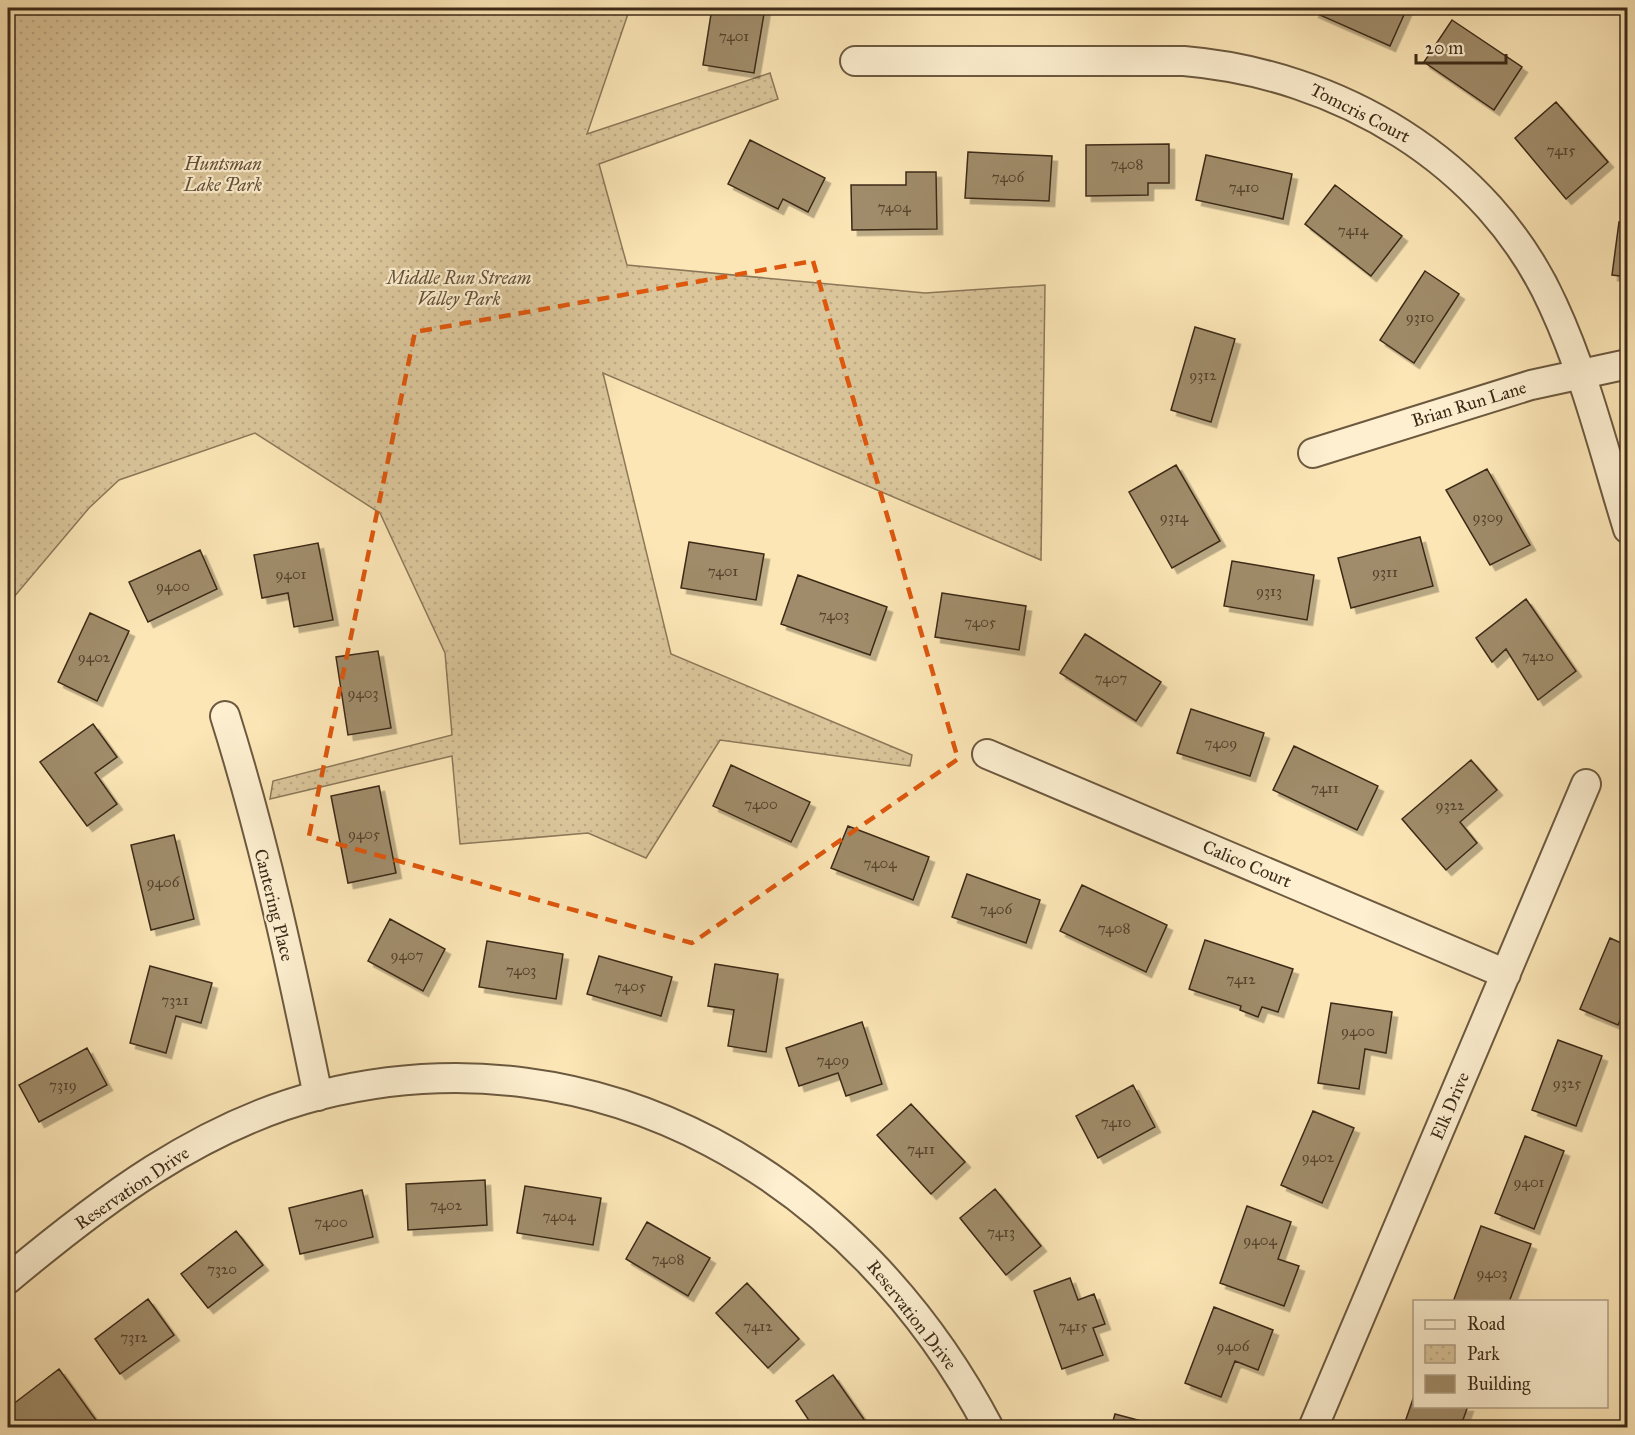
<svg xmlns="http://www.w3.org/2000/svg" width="1635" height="1435" font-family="'IM FELL Great Primer',serif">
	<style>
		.park { fill: url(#park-dots); stroke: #8c7859; stroke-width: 1.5 }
		.building { fill: #a08c6a; stroke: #3c2a17; stroke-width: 1.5; filter: url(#shadow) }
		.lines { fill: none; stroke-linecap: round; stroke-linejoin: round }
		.street-casing { stroke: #6c593f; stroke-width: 32 }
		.street { stroke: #fdefd0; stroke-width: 28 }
		.marked { fill: none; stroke: #df570d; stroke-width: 4.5; stroke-dasharray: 12 8; stroke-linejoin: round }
		.labels { text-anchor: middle; stroke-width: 4.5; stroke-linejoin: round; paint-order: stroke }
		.number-label { font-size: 15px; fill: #55422c }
		.street-label { font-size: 18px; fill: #3c2a17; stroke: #fdefd0 }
		.park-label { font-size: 18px; font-style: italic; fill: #645138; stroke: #fdefd0 }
	</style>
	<defs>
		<pattern id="park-dots" width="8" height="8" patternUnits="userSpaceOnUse" patternTransform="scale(1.5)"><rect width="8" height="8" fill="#dbc69b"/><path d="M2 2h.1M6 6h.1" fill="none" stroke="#bdaa85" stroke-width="1.8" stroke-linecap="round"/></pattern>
		<filter id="shadow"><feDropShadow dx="5.5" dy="5.5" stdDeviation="0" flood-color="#0004"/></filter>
	</defs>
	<rect width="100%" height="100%" fill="#fce6b6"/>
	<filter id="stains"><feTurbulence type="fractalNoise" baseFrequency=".00333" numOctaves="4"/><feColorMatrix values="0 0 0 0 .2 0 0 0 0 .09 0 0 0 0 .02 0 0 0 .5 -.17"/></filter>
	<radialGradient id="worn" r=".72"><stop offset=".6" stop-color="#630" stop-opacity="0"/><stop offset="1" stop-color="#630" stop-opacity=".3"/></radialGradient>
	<!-- park -->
	<path class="park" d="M 13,8 L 630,8 L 587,134 L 770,73 L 778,99 L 599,164 L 627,265 L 925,293 L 1045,285 L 1041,560 L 603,373 L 671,654 L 912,755 L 910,766 L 720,740 L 646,858 L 588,833 L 460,844 L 452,756 L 270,799 L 273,781 L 452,735 L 445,653 L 380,513 L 255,433 L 119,480 L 89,508 L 8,604 L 8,41 Z"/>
	<!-- building -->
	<path class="building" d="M 712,8 L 765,8 L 754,73 L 703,65 Z
		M 1315,8 L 1407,8 L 1390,46 L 1313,12 Z
		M 1452,20 L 1522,67 L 1494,110 L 1424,62 Z
		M 1556,102 L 1608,162 L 1566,199 L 1515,138 Z
		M 750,140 L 825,178 L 808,212 L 783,199 L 778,209 L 728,184 Z
		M 1169,144 L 1169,183 L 1148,183 L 1148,195 L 1086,196 L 1086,145 Z
		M 968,152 L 1052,156 L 1049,201 L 965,198 Z
		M 1206,155 L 1292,174 L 1283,219 L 1196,200 Z
		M 906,172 L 936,172 L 937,229 L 852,230 L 851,185 L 906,185 Z
		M 1335,185 L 1402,236 L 1371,276 L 1305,224 Z
		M 1619,222 L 1628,223 L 1628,277 L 1612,275 Z
		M 1425,271 L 1459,294 L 1414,363 L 1380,340 Z
		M 1195,327 L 1235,339 L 1211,422 L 1171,410 Z
		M 1176,465 L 1220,541 L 1172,568 L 1129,492 Z
		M 1487,469 L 1530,545 L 1490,565 L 1446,490 Z
		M 1420,537 L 1433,586 L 1351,608 L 1338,558 Z
		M 689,542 L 764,554 L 756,600 L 681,588 Z
		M 318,543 L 333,620 L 294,627 L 288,593 L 262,598 L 254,555 Z
		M 200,550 L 217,589 L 148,622 L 129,582 Z
		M 1232,561 L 1314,575 L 1307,620 L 1224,606 Z
		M 798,575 L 887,607 L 870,655 L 781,624 Z
		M 942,593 L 1026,606 L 1019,650 L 935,637 Z
		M 1526,599 L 1576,671 L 1538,700 L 1506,649 L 1492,662 L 1476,638 Z
		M 90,613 L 129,631 L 97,701 L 58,682 Z
		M 1085,634 L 1161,682 L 1136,721 L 1060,673 Z
		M 378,651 L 391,728 L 348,735 L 336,657 Z
		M 1191,709 L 1264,733 L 1250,776 L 1177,753 Z
		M 93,724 L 117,757 L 95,773 L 117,804 L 87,826 L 40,762 Z
		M 1294,746 L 1378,786 L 1357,830 L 1273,790 Z
		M 1471,760 L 1497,790 L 1460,822 L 1477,843 L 1446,870 L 1402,819 Z
		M 731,765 L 810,802 L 791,842 L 713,806 Z
		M 379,786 L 396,873 L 348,883 L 331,796 Z
		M 848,826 L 929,857 L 913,900 L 831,868 Z
		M 174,835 L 194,919 L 151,930 L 131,845 Z
		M 967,874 L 1040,900 L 1026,943 L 952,917 Z
		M 1082,885 L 1167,925 L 1146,972 L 1060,931 Z
		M 390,919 L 445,949 L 423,991 L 368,961 Z
		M 1610,938 L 1628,946 L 1628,1003 L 1618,1025 L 1580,1009 Z
		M 1205,940 L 1293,969 L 1278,1012 L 1262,1007 L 1258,1017 L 1240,1010 L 1241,1006 L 1189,989 Z
		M 487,941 L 563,954 L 556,999 L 479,987 Z
		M 599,956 L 672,977 L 661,1016 L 587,994 Z
		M 715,964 L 778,974 L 766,1052 L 728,1046 L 734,1010 L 708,1006 Z
		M 150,966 L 212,983 L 201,1023 L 176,1016 L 166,1053 L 130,1043 Z
		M 1331,1003 L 1392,1012 L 1386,1053 L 1365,1049 L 1359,1089 L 1318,1083 Z
		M 862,1022 L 882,1084 L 846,1096 L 838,1073 L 799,1086 L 786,1048 Z
		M 1558,1040 L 1602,1056 L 1576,1126 L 1532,1110 Z
		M 87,1048 L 107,1085 L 39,1122 L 19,1085 Z
		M 1133,1085 L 1155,1127 L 1098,1158 L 1076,1116 Z
		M 911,1104 L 965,1162 L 931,1194 L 877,1135 Z
		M 1313,1111 L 1354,1128 L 1322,1203 L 1281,1185 Z
		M 1525,1136 L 1564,1151 L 1534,1229 L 1495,1213 Z
		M 485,1180 L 487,1225 L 408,1230 L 406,1184 Z
		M 525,1186 L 601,1198 L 593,1245 L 517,1233 Z
		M 995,1189 L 1041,1246 L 1006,1275 L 960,1218 Z
		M 362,1190 L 373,1237 L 300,1254 L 289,1208 Z
		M 1247,1206 L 1291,1222 L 1278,1259 L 1299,1266 L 1284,1306 L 1220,1283 Z
		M 647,1222 L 710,1258 L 688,1296 L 626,1259 Z
		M 1481,1226 L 1531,1244 L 1509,1302 L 1453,1302 Z
		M 236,1231 L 263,1265 L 208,1308 L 181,1274 Z
		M 1070,1278 L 1078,1300 L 1094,1294 L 1105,1324 L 1093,1328 L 1103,1355 L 1062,1369 L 1034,1291 Z
		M 747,1283 L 799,1339 L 768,1368 L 716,1313 Z
		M 148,1299 L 174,1335 L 120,1374 L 95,1339 Z
		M 1214,1307 L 1273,1330 L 1258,1370 L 1235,1361 L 1221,1397 L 1185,1383 Z
		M 59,1369 L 96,1420 L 86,1428 L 17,1428 L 8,1414 L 8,1408 Z
		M 833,1375 L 870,1428 L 814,1428 L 796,1401 Z
		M 1414,1396 L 1414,1406 L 1468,1406 L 1460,1428 L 1421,1428 L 1405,1422 Z
		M 1115,1414 L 1168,1428 L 1111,1428 Z"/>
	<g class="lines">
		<!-- street casing -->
		<g class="street-casing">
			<path id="street" d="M 855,61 L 1184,61 C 1338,74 1488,161 1553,305 C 1586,376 1605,455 1628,529
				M 1313,453 L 1531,385 L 1628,364
				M 225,716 C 264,840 292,969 318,1096
				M 987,754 L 1506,974
				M 8,1279 C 100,1202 201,1125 320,1095 C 602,1025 859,1180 989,1428
				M 1313,1428 L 1586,784"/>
		</g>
		<!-- street -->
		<use href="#street" class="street"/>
	</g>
	<!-- marked area -->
	<path class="marked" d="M 813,261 L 958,759 L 692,943 L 309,836 L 415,332 Z"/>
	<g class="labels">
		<!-- number labels -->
		<g class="number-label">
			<text x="734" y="41">7401</text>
			<text x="1561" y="155">7415</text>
			<text x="1127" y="169">7408</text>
			<text x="1008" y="182">7406</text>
			<text x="1244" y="192">7410</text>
			<text x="894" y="212">7404</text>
			<text x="1353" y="235">7414</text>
			<text x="1420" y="322">9310</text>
			<text x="1203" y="380">9312</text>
			<text x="1174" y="522">9314</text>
			<text x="1488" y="522">9309</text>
			<text x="723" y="576">7401</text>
			<text x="1385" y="577">9311</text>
			<text x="291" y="579">9401</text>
			<text x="173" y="591">9400</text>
			<text x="1269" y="596">9313</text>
			<text x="834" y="620">7403</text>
			<text x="980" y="627">7405</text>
			<text x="1538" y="661">7420</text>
			<text x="94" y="662">9402</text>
			<text x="1111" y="683">7407</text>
			<text x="363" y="698">9403</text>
			<text x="1221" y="748">7409</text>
			<text x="1325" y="793">7411</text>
			<text x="761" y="809">7400</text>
			<text x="1450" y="810">9322</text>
			<text x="364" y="839">9405</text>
			<text x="880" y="868">7404</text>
			<text x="163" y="887">9406</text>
			<text x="996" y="914">7406</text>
			<text x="1114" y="933">7408</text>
			<text x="407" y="960">9407</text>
			<text x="521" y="975">7403</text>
			<text x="1241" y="984">7412</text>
			<text x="630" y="991">7405</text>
			<text x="175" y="1005">7321</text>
			<text x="1358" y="1036">9400</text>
			<text x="833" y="1065">7409</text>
			<text x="1567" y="1088">9325</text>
			<text x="63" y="1090">7319</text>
			<text x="1116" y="1127">7410</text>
			<text x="921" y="1154">7411</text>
			<text x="1318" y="1162">9402</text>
			<text x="1529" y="1187">9401</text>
			<text x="446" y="1210">7402</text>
			<text x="559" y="1221">7404</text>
			<text x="331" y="1227">7400</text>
			<text x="1001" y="1237">7413</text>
			<text x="1260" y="1245">9404</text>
			<text x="668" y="1264">7408</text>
			<text x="222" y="1274">7320</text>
			<text x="1492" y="1278">9403</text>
			<text x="758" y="1331">7412</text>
			<text x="1073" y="1331">7415</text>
			<text x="134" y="1342">7312</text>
			<text x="1233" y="1351">9406</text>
		</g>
		<!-- street labels -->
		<g class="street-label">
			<text transform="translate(1360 113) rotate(27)" y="6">Tomcris Court</text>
			<text transform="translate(1469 404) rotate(-17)" y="6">Brian Run Lane</text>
			<text transform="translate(1247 864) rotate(23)" y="6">Calico Court</text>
			<text transform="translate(274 905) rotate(76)" y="6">Cantering Place</text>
			<text transform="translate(1450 1106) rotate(-67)" y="6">Elk Drive</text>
			<text transform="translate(132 1188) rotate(-34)" y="6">Reservation Drive</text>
			<text transform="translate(912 1315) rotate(52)" y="6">Reservation Drive</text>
		</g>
		<!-- park labels -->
		<g class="park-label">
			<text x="223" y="170">Huntsman<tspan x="223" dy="21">Lake Park</tspan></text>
			<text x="459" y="284">Middle Run Stream<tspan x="459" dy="21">Valley Park</tspan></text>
		</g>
	</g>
	<!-- margin -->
	<rect width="1635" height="1435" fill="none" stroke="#fce6b6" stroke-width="30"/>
	<rect x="9" y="9" width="1617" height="1417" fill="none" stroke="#3c2a17" stroke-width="3"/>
	<rect x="15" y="15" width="1605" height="1405" fill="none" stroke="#3c2a17" stroke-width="1.5"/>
	<!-- legend -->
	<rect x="1413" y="1300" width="195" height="108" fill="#fdefd0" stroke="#b0a086" stroke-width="1.5"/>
	<rect x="1425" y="1320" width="30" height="9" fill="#fdefd0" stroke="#b0a086" stroke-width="1.5"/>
	<text x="1467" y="1330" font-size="18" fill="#3c2a17">Road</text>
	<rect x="1425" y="1345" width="30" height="18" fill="url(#park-dots)" stroke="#b0a086" stroke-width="1.5"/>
	<text x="1467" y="1360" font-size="18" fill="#3c2a17">Park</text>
	<rect x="1425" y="1375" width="30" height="18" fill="#a08c6a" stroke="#b0a086" stroke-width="1.5"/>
	<text x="1467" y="1390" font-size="18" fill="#3c2a17">Building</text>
	<!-- scale -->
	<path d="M1416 54v9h90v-9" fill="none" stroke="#3c2a17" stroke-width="3"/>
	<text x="1425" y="54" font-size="18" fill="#3c2a17" stroke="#fdefd0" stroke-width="4.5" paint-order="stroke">20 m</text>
	<rect width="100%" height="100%" filter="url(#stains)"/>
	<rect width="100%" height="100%" fill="url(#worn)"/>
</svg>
